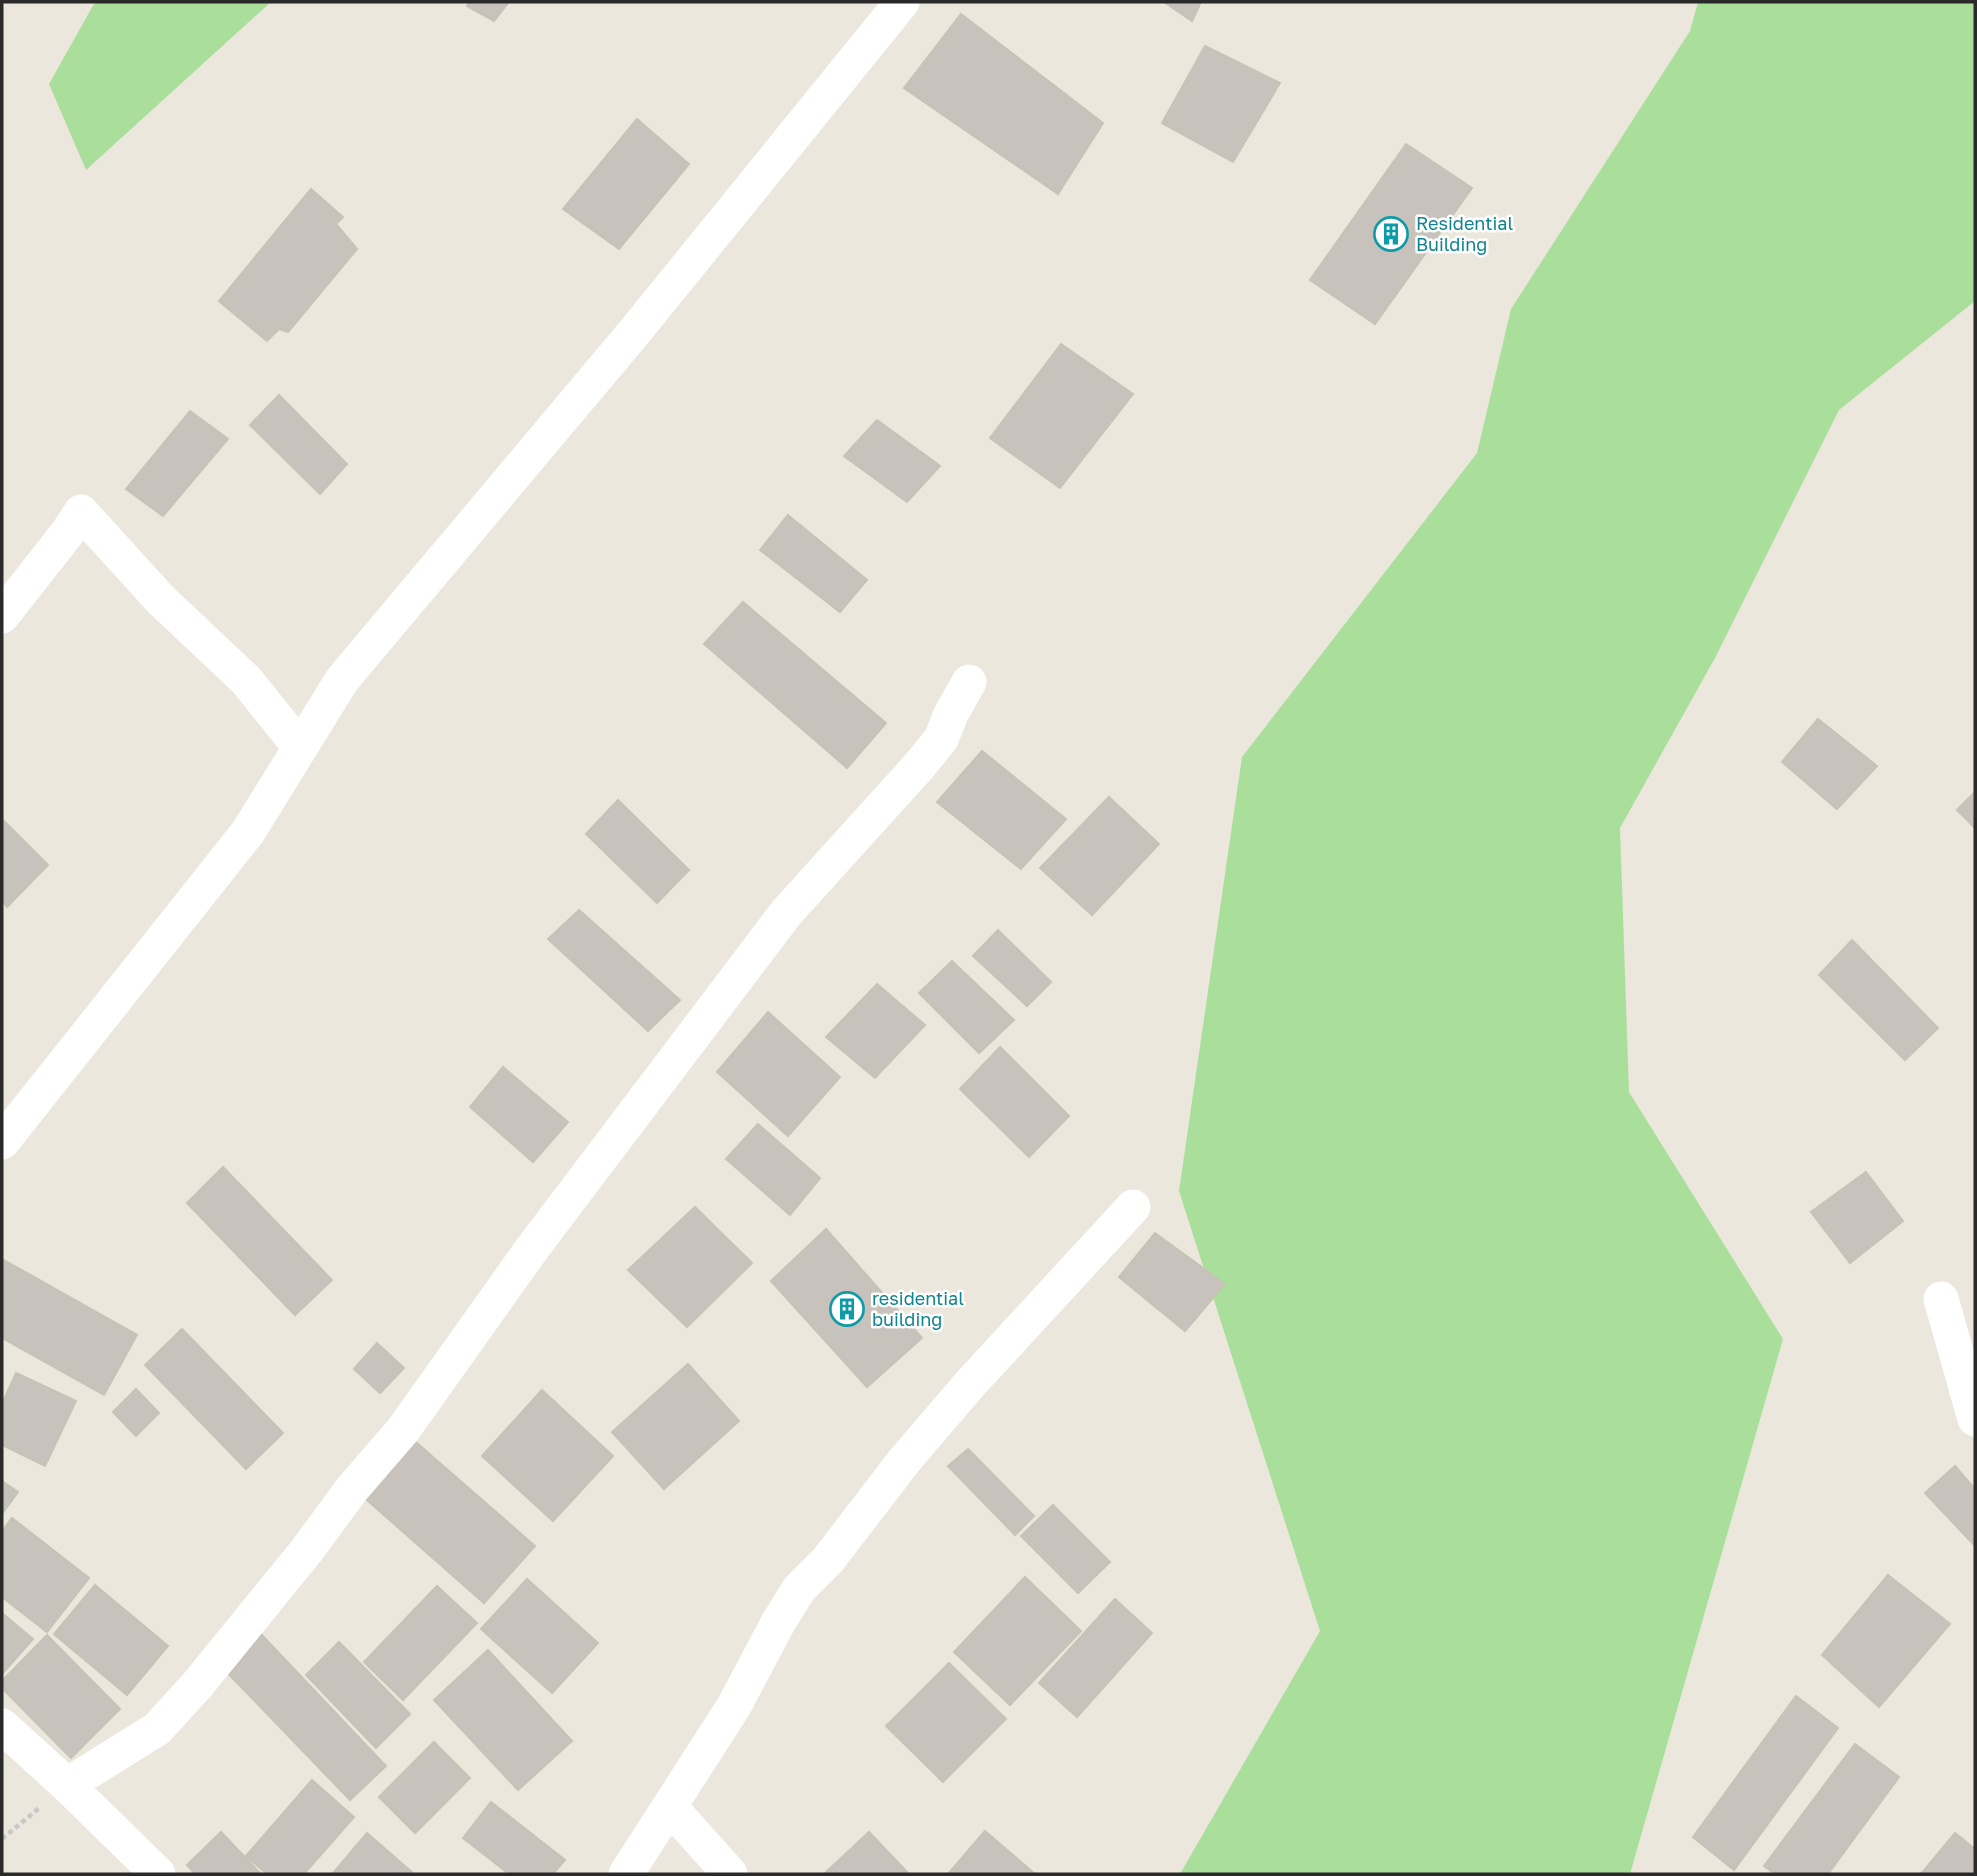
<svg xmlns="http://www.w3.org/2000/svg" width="1977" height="1876" font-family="'Golos Text',sans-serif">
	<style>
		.green { fill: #aadf9b }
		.building { fill: #c7c3bc; stroke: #c6c3b6; stroke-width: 2 }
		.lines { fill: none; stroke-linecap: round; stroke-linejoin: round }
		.path { stroke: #c8c8c8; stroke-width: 4.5; stroke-dasharray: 5 3.5; stroke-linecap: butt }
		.street { stroke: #fff; stroke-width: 35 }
		.labels { text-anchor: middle; stroke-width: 5; stroke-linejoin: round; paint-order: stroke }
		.culture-label { font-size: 18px; fill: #0d838f; stroke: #fff; text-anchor: start }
	</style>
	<rect width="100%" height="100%" fill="#ebe7dc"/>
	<!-- green -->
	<path class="green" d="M 95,2 L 271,2 L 86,170 L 49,84 Z
		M 1698,2 L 1975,2 L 1975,301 L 1839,410 L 1715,658 L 1620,828 L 1629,1092 L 1783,1339 L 1630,1874 L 1180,1874 L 1320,1631 L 1179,1191 L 1242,757 L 1477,453 L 1511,309 L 1690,31 Z"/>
	<!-- building -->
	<path class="building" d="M 469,2 L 509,2 L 494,21 L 467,6 Z
		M 1164,2 L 1201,2 L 1192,21 Z
		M 961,14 L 1103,123 L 1058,194 L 904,88 Z
		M 1205,46 L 1280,83 L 1233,162 L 1162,123 Z
		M 637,119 L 689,164 L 619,249 L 563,209 Z
		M 1406,144 L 1472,188 L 1375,324 L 1310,280 Z
		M 311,189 L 343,217 L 336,224 L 357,249 L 288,332 L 279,329 L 267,341 L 219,301 Z
		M 1061,344 L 1133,394 L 1060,488 L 990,438 Z
		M 279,395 L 347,464 L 320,494 L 250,425 Z
		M 190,411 L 228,439 L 163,516 L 126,489 Z
		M 877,420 L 940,466 L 907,502 L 844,456 Z
		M 788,515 L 867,580 L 840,612 L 760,550 Z
		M 743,602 L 886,723 L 847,768 L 704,644 Z
		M 1818,719 L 1877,766 L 1837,809 L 1782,762 Z
		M 982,751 L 1066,819 L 1021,869 L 937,802 Z
		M 1975,792 L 1975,828 L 1957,810 Z
		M 1109,797 L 1159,844 L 1092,915 L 1040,868 Z
		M 618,800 L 689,870 L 657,903 L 586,834 Z
		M 2,819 L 48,865 L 7,907 L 2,901 Z
		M 579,910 L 680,1000 L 648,1031 L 548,939 Z
		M 998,930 L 1051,982 L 1027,1006 L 973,956 Z
		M 1852,940 L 1938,1028 L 1905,1060 L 1819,975 Z
		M 952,961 L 1014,1020 L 979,1053 L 919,993 Z
		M 877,984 L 925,1025 L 875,1078 L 826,1037 Z
		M 768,1012 L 840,1077 L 788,1136 L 717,1072 Z
		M 1000,1047 L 1069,1116 L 1029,1157 L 960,1089 Z
		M 503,1067 L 568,1122 L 533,1162 L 470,1107 Z
		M 758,1124 L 820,1178 L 790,1215 L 726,1159 Z
		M 223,1167 L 332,1280 L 295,1315 L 187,1203 Z
		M 1866,1172 L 1903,1221 L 1850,1263 L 1811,1212 Z
		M 695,1207 L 752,1263 L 687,1327 L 628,1270 Z
		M 826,1229 L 922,1338 L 867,1387 L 771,1281 Z
		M 1155,1233 L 1225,1284 L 1185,1331 L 1119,1277 Z
		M 2,1259 L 137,1335 L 104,1395 L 2,1338 Z
		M 182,1329 L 283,1433 L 246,1469 L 145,1365 Z
		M 377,1343 L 404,1368 L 380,1393 L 354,1369 Z
		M 688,1364 L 739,1421 L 664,1489 L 612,1432 Z
		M 16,1373 L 76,1401 L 45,1466 L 2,1445 L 2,1404 Z
		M 136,1389 L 159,1413 L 136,1436 L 113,1412 Z
		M 542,1390 L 613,1456 L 553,1521 L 482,1456 Z
		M 410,1437 L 535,1546 L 484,1603 L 360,1494 Z
		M 968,1449 L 1034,1516 L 1015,1535 L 948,1466 Z
		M 1955,1466 L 1975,1489 L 1975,1546 L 1925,1493 Z
		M 2,1481 L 18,1492 L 2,1514 Z
		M 1053,1505 L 1110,1562 L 1078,1593 L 1021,1536 Z
		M 12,1518 L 89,1578 L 47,1632 L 2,1597 L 2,1531 Z
		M 1888,1575 L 1950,1624 L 1879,1707 L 1822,1655 Z
		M 1025,1577 L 1081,1631 L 1010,1705 L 954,1652 Z
		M 527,1579 L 598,1643 L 552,1693 L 481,1629 Z
		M 95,1585 L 168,1646 L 127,1695 L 54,1634 Z
		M 437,1586 L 477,1623 L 403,1700 L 364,1662 Z
		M 1115,1599 L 1152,1633 L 1077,1717 L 1039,1683 Z
		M 2,1613 L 33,1639 L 2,1674 Z
		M 258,1631 L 386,1766 L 350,1800 L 221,1666 Z
		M 47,1635 L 120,1709 L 71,1758 L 2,1688 L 2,1681 Z
		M 339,1642 L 410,1714 L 376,1748 L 306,1675 Z
		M 488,1650 L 572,1741 L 518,1790 L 434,1700 Z
		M 949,1663 L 1006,1719 L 943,1782 L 886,1726 Z
		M 1796,1696 L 1838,1728 L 1734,1870 L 1693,1837 Z
		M 434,1742 L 470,1778 L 415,1833 L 379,1797 Z
		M 1855,1744 L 1899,1777 L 1828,1874 L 1775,1874 L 1764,1866 Z
		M 312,1780 L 354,1817 L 304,1874 L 267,1874 L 246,1856 Z
		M 491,1802 L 565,1860 L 553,1874 L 509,1874 L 463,1838 Z
		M 985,1831 L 1035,1874 L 948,1874 Z
		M 221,1832 L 261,1874 L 195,1874 L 187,1865 Z
		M 869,1832 L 909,1874 L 824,1874 Z
		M 367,1833 L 414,1874 L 334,1872 Z
		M 1955,1833 L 1975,1849 L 1975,1874 L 1921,1874 Z"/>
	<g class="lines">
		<!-- path -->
		<path class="path" d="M 2,1839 L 39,1808"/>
		<!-- street -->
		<path class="street" d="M 2,616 L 68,532 L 81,512 L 160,599 L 246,680 L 299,746
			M 2,1142 L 248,832 L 342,680 L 636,330 L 902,2
			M 1941,1299 L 1975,1419
			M 2,1726 L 67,1785 L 158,1874
			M 67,1785 L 157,1729 L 198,1684 L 307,1550 L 352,1489 L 403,1430 L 531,1250 L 786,913 L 919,766 L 941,739 L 951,714 L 969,682
			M 670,1807 L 730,1874
			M 626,1874 L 734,1706 L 778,1623 L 799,1589 L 828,1560 L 904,1461 L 969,1385 L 1133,1207"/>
	</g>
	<!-- icons -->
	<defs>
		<g id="building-ring" transform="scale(1.75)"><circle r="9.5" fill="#fff" stroke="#0f9aa8" stroke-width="1.5"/><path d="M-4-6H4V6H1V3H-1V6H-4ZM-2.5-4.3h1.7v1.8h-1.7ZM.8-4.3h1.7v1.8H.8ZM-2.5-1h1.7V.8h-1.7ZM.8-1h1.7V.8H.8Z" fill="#0f9aa8"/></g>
	</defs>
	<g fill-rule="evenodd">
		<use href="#building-ring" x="1391" y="234"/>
		<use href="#building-ring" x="847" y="1309"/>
	</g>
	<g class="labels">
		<!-- culture labels -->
		<g class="culture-label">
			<text x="1416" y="230">Residential<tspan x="1416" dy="21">Building</tspan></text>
			<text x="872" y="1305">residential<tspan x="872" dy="21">building</tspan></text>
		</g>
	</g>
	<!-- border -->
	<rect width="1977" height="1876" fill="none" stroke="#2a2a2a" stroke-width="7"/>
</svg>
